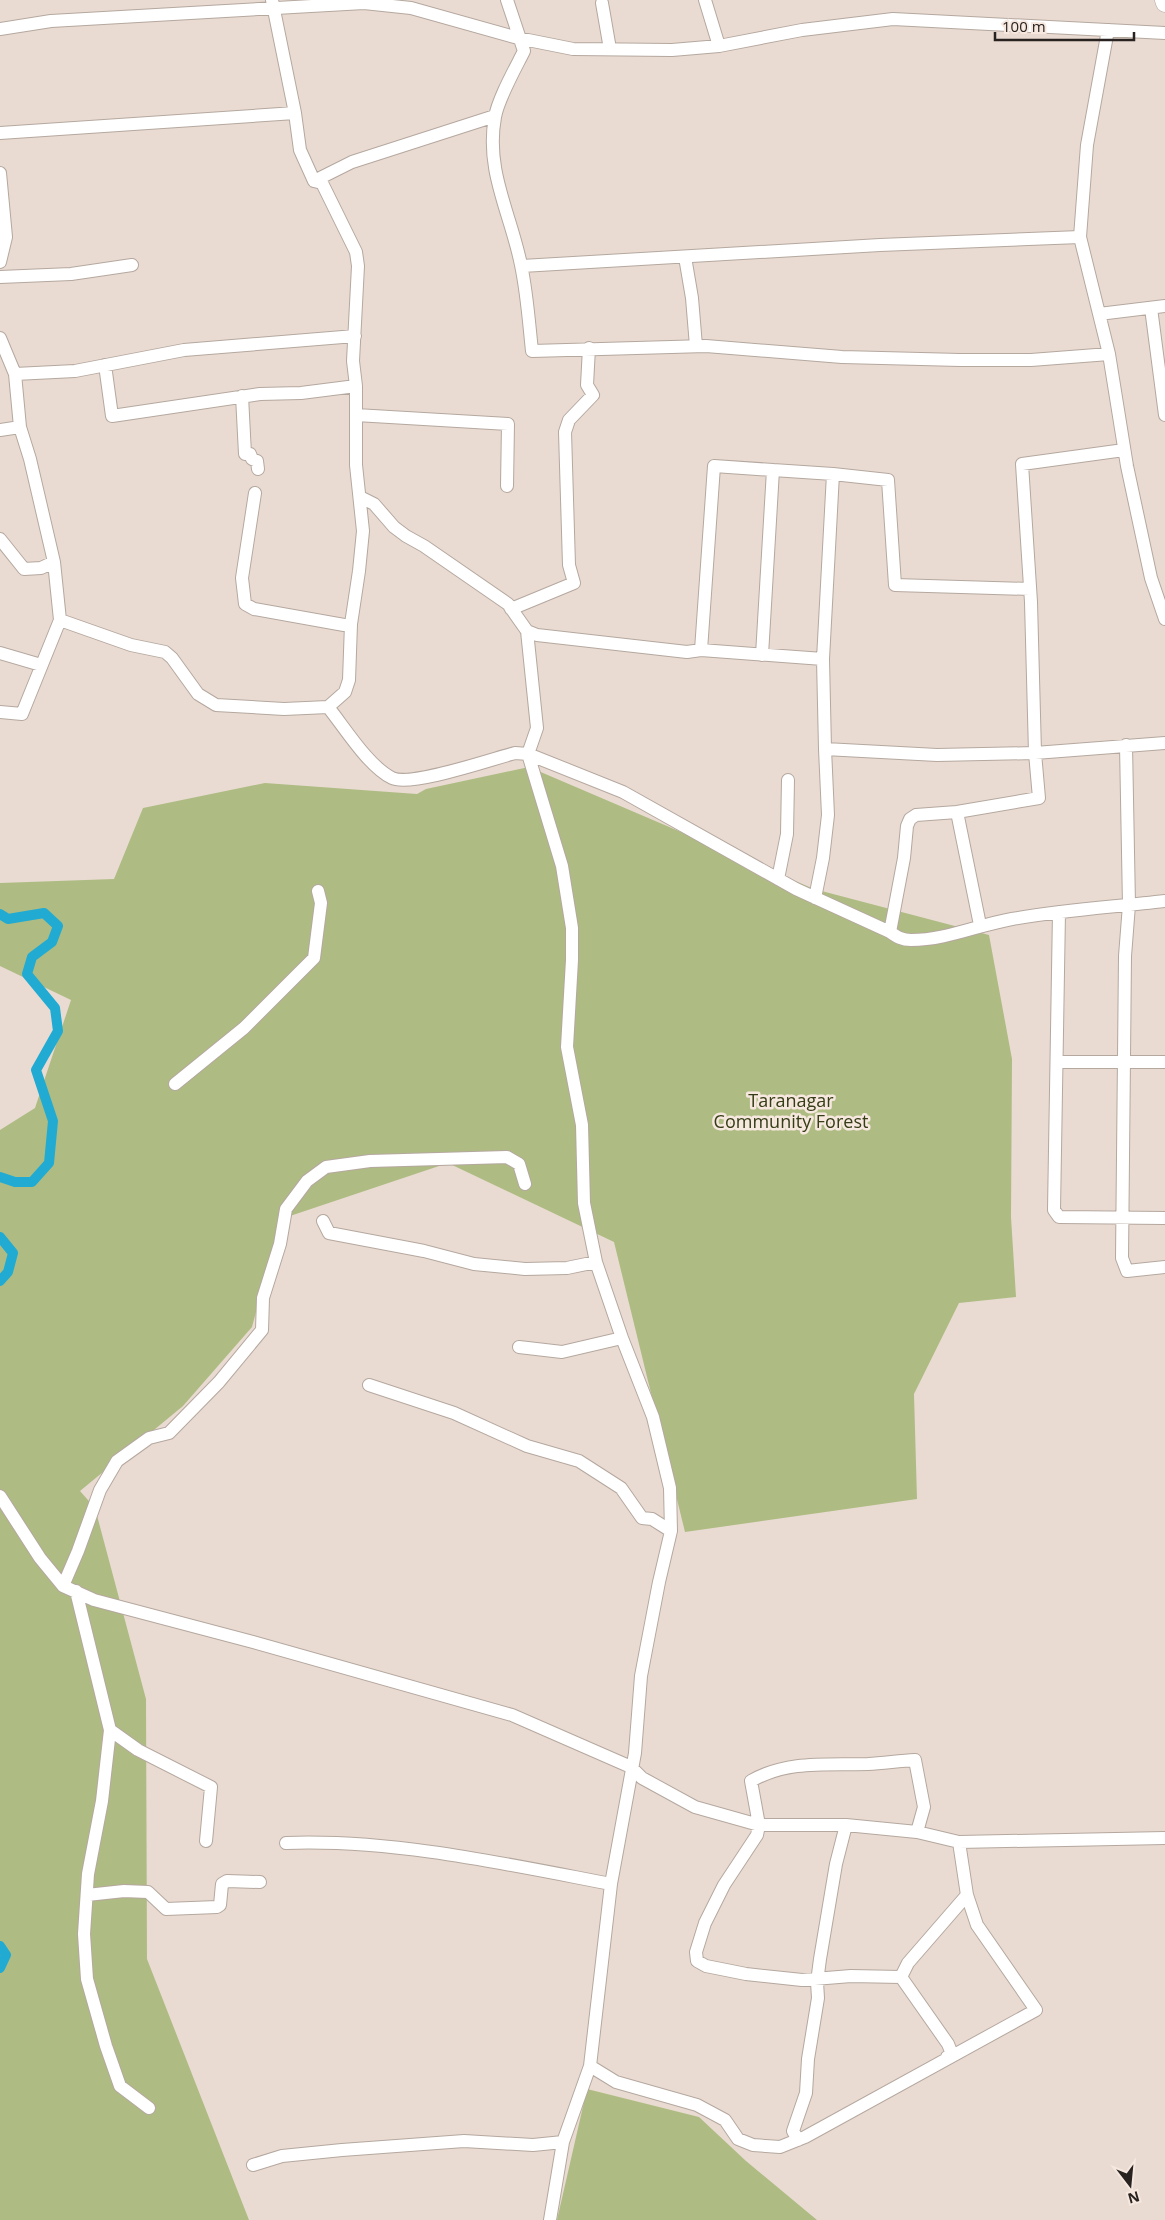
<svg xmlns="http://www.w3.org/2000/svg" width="1165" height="2220" font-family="'Open Sans',sans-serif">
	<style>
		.green { fill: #aebc83 }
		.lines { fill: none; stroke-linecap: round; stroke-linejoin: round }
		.canal { stroke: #21abd3; stroke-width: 10 }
		.minor-casing { stroke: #b5a89f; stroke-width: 14 }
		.highway-casing { stroke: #b5a89f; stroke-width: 19 }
		.minor { stroke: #fff; stroke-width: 12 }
		.highway { stroke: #fff; stroke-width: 18 }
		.labels { text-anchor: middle; stroke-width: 5; stroke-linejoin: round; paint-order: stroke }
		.park-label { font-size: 18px; fill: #343d15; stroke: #f6e8df }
	</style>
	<rect width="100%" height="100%" fill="#e9dbd2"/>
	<!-- green -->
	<path class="green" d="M 529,767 L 814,889 L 989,935 L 1012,1059 L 1011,1217 L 1016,1297 L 959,1303 L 914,1394 L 917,1499 L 685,1532 L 614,1242 L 448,1163 L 287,1217 L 270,1259 L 252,1327 L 183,1406 L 80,1491 L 95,1508 L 146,1699 L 147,1959 L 249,2220 L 0,2220 L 0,1130 L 35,1108 L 71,1000 L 0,966 L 0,883 L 114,879 L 143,808 L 265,783 L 417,794 L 426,789 Z
		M 587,2089 L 699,2117 L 746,2161 L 817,2220 L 557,2220 Z"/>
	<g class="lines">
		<!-- canal -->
		<path class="canal" d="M 0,914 L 8,919 L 44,913 L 58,926 L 52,942 L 32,957 L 27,974 L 55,1008 L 58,1031 L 36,1070 L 53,1121 L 49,1163 L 32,1182 L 15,1182 L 0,1177
			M 0,1237 L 13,1253 L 8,1272 L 0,1281
			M 0,1946 L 6,1955 L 0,1968"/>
		<!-- minor casing -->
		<g class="minor-casing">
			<path id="minor" d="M 272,0 L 295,113 L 300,150 L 314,181 L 322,183 L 356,252 L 358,266 L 353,361 L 356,386 L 356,465 L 363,531 L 359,571 L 351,624 L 349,680 L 345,692 L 328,707
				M 507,0 L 524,51 C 515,69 498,99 495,117 C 485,171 511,214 521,265 C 527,293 529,323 532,351 L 706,346 L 842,357 L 960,360 L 1031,360 L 1109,354
				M 705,0 L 719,46
				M 602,3 L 610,49
				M 0,29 L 51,21 L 364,3 L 411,8 L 518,38 L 573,49 L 672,50 L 719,46 L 802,30 L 893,19 L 1165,33
				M 1108,30 L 1087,145 L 1080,237 L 1109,354 L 1127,466 L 1151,578 L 1165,619
				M 0,133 L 295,113
				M 0,173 L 6,237 L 0,262
				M 314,181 L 352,162 L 495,116
				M 685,257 L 692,298 L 696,346
				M 522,266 L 880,245 L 1080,237
				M 0,277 L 71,274 L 132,265
				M 1151,308 L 1165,415
				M 1099,314 L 1165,306
				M 0,338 L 15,374 L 20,427 L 30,459 L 54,562 L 60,620 L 131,645 L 165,652 L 172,658 L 198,694 L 216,705 L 284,709 L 328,707 C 345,728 368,766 392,778 C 411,787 492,759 515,753 L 528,754 L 623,792 L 796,889 L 890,932 C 897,937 902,940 911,940 C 946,940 978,925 1012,919 C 1063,910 1114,907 1165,901
				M 105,365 L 112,416 L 260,394 L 301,393 L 356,386
				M 15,374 L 75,371 L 184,350 L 355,336
				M 242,396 L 245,454 L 250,454 L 252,459 L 257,461 L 258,469
				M 356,415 L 508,424 L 507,486
				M 0,430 L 20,427
				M 833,474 L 888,480 L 895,585 L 1030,589
				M 255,493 L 242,578 L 245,604 L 254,609 L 344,625 L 351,624
				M 360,497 L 374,504 L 394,527 L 406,536 L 424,546 L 508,604 L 527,631 L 537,635 L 687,652 L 701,650 L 823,659 L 825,749 L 937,755 L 1035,753 L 1165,743
				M 0,539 L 24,569 L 41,568 L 54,562
				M 511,609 L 574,583 L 569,565 L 565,432 L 569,420 L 593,395 L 587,385 L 589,348
				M 527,631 L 537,728 L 528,754 L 562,866 L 572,928 L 572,960 L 567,1047 L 582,1125 L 584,1203 L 596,1262 L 622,1338 L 653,1417 L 670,1488 L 671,1531 L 659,1582 L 641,1676 L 635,1753 L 611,1884 L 590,2066 L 563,2142 L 550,2220
				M 701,650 L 714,466 L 773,470
				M 0,653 L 41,665
				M 762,655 L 773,470 L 833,474 L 823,659
				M 0,712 L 22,714 L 60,620
				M 1126,745 L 1129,905 L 1125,956 L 1122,1258 L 1127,1271 L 1165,1267
				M 778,879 L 787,834 L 788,780
				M 815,898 L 823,858 L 828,815 L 825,749
				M 1059,912 L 1054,1210 L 1059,1217 L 1165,1218
				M 980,925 L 957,812 L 1039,798 L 1035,753 L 1031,602 L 1022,464 L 1124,450
				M 890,932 L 904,858 L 907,826 L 910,819 L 916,815 L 957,812
				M 1058,1062 L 1165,1062
				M 175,1084 L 244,1028 L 314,958 L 321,903 L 318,891
				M 323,1221 L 329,1233 L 424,1251 L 474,1264 L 525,1269 L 567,1268 L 596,1262
				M 519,1347 L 562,1352 L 622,1338
				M 369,1385 L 454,1413 L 527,1446 L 579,1461 L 621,1488 L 642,1518 L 652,1519 L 671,1531
				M 0,1496 L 40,1558 L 63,1586 L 94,1600 L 253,1642 L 512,1715 L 631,1767 L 642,1778 L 695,1807 L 759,1825 L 846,1825 L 917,1832 L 959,1842 L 1165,1838
				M 63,1586 L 78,1551 L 100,1490 L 117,1461 L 149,1438 L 169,1433 L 219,1382 L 262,1330 L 263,1298 L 280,1244 L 286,1209 L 307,1181 L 326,1167 L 370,1161 L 507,1157 L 519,1164 L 525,1184
				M 76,1591 L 110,1730 L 102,1801 L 88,1874 L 84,1934 L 87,1979 L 106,2046 L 120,2086 L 149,2108
				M 110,1730 L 138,1750 L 211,1787 L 206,1841
				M 917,1832 L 924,1807 L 915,1760 C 899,1761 884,1763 868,1764 C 828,1765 787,1760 751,1781 L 759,1825 L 757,1835 L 724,1885 L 705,1923 L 696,1952 L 697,1961 L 706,1966 L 746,1974 L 802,1980 L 851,1976 L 901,1977 L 908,1963 L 967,1895
				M 286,1843 C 393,1839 506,1864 611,1884
				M 87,1895 L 124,1891 L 148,1892 L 166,1909 L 217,1907 L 220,1905 L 222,1884 L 227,1881 L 260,1882
				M 901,1977 L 948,2044 L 952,2054 L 947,2057
				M 590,2066 L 616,2082 L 697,2105 L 725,2120 L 738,2139 L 753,2145 L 780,2147 L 805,2137 L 1036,2010 L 977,1925 L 967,1895 L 959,1842
				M 798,2140 L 793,2131 L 806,2093 L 808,2059 L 818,1998 L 817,1982 L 820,1959 L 836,1864 L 846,1825
				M 253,2165 L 282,2156 L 342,2150 L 464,2141 L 533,2145 L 563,2142"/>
		</g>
		<!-- highway casing -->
		<g class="highway-casing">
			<path id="highway" d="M 1164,0 L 1165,3"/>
		</g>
		<!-- minor -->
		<use href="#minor" class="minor"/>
		<!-- highway -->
		<use href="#highway" class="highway"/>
	</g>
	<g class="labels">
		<!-- park labels -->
		<g class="park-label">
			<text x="791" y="1107">Taranagar<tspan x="791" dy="21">Community Forest</tspan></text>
		</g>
	</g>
	<!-- north arrow -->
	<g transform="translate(1130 2185) rotate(164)" stroke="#f6e8df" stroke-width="4" paint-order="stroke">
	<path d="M0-4L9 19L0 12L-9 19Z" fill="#282320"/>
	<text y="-8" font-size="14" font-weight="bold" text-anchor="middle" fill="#282320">N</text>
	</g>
	<!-- scale -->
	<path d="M995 32v8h139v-8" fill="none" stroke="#282320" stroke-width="2.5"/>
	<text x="1002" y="32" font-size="15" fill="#282320" stroke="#f6e8df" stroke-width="4" paint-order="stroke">100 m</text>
</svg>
